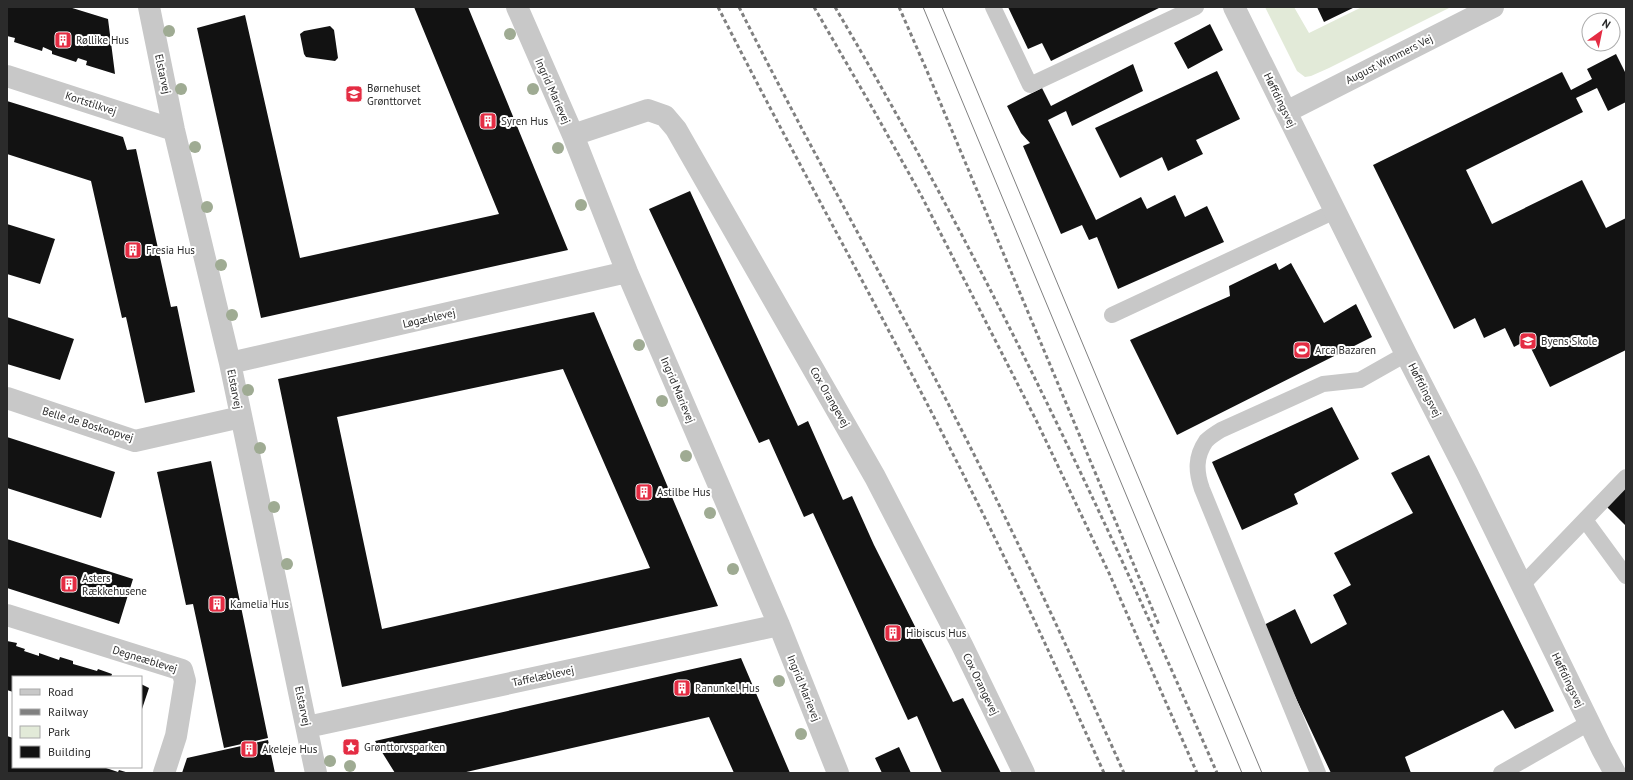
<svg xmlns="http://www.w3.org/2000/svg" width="1633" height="780" font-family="'PT Sans',sans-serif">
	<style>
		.green { fill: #e2ead8 }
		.building { fill: #121212; fill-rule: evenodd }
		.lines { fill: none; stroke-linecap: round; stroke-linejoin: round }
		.service { stroke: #c8c8c8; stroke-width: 16 }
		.minor { stroke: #c8c8c8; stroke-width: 22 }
		.tram { stroke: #808080; stroke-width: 1 }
		.rail { stroke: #808080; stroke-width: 3; stroke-dasharray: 4 3; stroke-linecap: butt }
		.tree { fill: #9fab93 }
		.labels { text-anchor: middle; stroke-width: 4; stroke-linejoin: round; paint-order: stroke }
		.poi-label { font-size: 11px; fill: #2b2b2b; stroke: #fff; text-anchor: start }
		.street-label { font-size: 11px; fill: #2b2b2b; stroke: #fff }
	</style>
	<rect width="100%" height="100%" fill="#fff"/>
	<!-- green -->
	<path class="green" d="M 1265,7 L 1294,7 L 1309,33 L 1362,7 L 1451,7 L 1329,68 L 1311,76 L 1305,77 L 1297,71 Z"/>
	<!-- building -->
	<path class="building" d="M 7,7 L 69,7 L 108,19 L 115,74 L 86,65 L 87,61 L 78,58 L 76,62 L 52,54 L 52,51 L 43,47 L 42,51 L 14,42 L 15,38 L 7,36 Z
		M 414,7 L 468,7 L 568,250 L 261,318 L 197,28 L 245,15 L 300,258 L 499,214 Z
		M 1008,7 L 1161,7 L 1051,61 L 1042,43 L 1028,49 Z
		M 1317,7 L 1355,7 L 1324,22 Z
		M 1210,24 L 1223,50 L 1188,69 L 1174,43 Z
		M 330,26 L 334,30 L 338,58 L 335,61 L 306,57 L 304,54 L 300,34 L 304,31 Z
		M 1616,54 L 1626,74 L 1626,102 L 1608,111 L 1597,88 L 1576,98 L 1583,112 L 1466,170 L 1492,224 L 1582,180 L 1606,228 L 1626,218 L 1626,350 L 1550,387 L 1527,340 L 1514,347 L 1505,328 L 1484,338 L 1475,318 L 1454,329 L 1373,165 L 1562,72 L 1571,90 L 1592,79 L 1587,69 Z
		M 1133,64 L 1143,91 L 1072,126 L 1066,111 L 1048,120 L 1096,220 L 1141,197 L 1147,209 L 1175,195 L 1185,217 L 1207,206 L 1224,242 L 1118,289 L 1097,237 L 1089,240 L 1082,225 L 1061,234 L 1023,146 L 1030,143 L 1021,133 L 1007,106 L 1042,88 L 1051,106 Z
		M 1217,71 L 1240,119 L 1196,140 L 1203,154 L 1168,171 L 1162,157 L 1120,178 L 1095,128 Z
		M 7,101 L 123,137 L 127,150 L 136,149 L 171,307 L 177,306 L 195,392 L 145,403 L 126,317 L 122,318 L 91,181 L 7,154 Z
		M 690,191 L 798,426 L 808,421 L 843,500 L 852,496 L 874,545 L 953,702 L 963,698 L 1001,773 L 942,773 L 917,716 L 908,720 L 813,513 L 804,517 L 769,439 L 759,443 L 649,209 Z
		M 7,224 L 55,239 L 40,284 L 7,274 Z
		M 1276,263 L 1279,270 L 1291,263 L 1324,323 L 1356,304 L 1372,337 L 1177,435 L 1130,340 L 1230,296 L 1229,286 Z
		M 594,312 L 718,606 L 342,687 L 278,379 ZM 563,369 L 650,568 L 382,629 L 337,417 Z
		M 7,317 L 74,339 L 60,380 L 7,364 Z
		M 1332,407 L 1359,459 L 1294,494 L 1298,504 L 1242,530 L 1212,462 Z
		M 7,437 L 115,472 L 101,518 L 7,488 Z
		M 1429,455 L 1554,711 L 1515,729 L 1503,710 L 1405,757 L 1411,773 L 1331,773 L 1262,626 L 1295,609 L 1311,644 L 1347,624 L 1333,595 L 1351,585 L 1334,553 L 1413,513 L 1391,473 Z
		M 211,461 L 268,738 L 224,748 L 193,604 L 186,605 L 157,472 Z
		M 1626,484 L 1626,526 L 1605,505 Z
		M 7,539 L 133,579 L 119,624 L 7,588 Z
		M 7,641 L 17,643 L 16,646 L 25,649 L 24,651 L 39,656 L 39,653 L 59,660 L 60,657 L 73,661 L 73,664 L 97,671 L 98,669 L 112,674 L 111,677 L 13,677 L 13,692 L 7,690 Z
		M 741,658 L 790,773 L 734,773 L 709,717 L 462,773 L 395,773 L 375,741 Z
		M 141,684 L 149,688 L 141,712 Z
		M 7,736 L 13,738 L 13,767 L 103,767 L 118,772 L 119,770 L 129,773 L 7,773 Z
		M 268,740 L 275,773 L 182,773 L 187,758 Z
		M 899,747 L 911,773 L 882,773 L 875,758 Z"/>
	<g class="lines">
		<!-- service -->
		<path class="service" d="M 993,7 L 1030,85 L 1196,7
			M 1112,315 L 1335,211
			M 1585,520 L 1626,576
			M 1522,585 L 1626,477
			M 1318,773 L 1202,489 C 1196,472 1195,457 1206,441 C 1210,437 1216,433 1221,430 L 1323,384 L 1360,380 L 1406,354
			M 1501,773 L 1589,723"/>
		<!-- minor -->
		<path class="minor" d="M 149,7 L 174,130 L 230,363 L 316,773
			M 517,7 L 573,135 L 627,272 L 779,625 L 838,773
			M 1234,7 L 1406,354 L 1467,473 L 1602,749 L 1615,773
			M 7,76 L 174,130
			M 1286,112 L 1493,7
			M 573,135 L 648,110 L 665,116 L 676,129 L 875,477 L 962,645 L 1024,773
			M 230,363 L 627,272
			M 7,398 L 135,441 L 241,417
			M 7,615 L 182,670 L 185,681 L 176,736 L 164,773
			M 307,727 L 779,625"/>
		<!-- tram -->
		<path class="tram" d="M 923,7 L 1242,773
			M 942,7 L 1262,773"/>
		<!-- rail -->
		<path class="rail" d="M 718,7 C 801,171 892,331 974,496 C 1020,587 1062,680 1104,773
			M 739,7 C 809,147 887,283 958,423 C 1017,538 1071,655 1124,773
			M 814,7 L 873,109 L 921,195 L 1036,420 L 1109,573 L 1197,773
			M 835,7 C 980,253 1103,511 1217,773
			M 899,7 L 927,71 L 1159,625"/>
	</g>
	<!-- trees -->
	<g class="tree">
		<circle cx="169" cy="31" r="6"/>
		<circle cx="510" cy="34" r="6"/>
		<circle cx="181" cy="89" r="6"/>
		<circle cx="533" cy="89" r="6"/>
		<circle cx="195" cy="147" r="6"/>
		<circle cx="558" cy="148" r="6"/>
		<circle cx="581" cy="205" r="6"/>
		<circle cx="207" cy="207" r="6"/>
		<circle cx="221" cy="265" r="6"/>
		<circle cx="232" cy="315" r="6"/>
		<circle cx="639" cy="345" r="6"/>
		<circle cx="248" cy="390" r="6"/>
		<circle cx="662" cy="401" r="6"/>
		<circle cx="260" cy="448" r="6"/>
		<circle cx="686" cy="456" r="6"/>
		<circle cx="274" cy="507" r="6"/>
		<circle cx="710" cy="513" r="6"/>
		<circle cx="287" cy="564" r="6"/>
		<circle cx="733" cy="569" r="6"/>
		<circle cx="779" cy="681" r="6"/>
		<circle cx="801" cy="734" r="6"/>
		<circle cx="330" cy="761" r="6"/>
		<circle cx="350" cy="766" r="6"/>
	</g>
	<!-- icons -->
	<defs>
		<g id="building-square" transform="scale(0.9)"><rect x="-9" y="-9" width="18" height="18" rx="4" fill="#e42c43" stroke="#fff"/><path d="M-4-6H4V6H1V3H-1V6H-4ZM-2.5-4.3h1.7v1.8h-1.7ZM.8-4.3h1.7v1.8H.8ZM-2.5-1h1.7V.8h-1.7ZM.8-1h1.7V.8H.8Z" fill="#fff"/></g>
		<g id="school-square" transform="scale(0.9)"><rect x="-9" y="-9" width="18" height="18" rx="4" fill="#e42c43" stroke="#fff"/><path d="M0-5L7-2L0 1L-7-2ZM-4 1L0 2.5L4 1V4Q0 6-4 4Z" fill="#fff"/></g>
		<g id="stadium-square" transform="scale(0.9)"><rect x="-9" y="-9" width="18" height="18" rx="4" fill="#e42c43" stroke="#fff"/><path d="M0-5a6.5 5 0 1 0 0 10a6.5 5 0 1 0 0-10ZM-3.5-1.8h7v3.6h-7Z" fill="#fff"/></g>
		<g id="sight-square" transform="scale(0.9)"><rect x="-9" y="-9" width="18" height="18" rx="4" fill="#e42c43" stroke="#fff"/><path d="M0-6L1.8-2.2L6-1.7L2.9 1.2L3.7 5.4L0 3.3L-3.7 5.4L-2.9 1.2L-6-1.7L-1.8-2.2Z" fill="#fff"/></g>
	</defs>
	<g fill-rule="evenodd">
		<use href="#building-square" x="63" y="40"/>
		<use href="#school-square" x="354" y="94"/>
		<use href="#building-square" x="488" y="121"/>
		<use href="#building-square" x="133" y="250"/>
		<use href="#school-square" x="1528" y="341"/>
		<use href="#stadium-square" x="1302" y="350"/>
		<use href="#building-square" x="644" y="492"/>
		<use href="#building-square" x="69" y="584"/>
		<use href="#building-square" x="217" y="604"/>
		<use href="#building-square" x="893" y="633"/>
		<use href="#building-square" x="682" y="688"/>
		<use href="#sight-square" x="351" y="747"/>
		<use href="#building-square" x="249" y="749"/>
	</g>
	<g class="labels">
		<!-- poi labels -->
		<g class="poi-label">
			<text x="76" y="44">Røllike Hus</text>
			<text x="367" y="92">Børnehuset<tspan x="367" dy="13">Grønttorvet</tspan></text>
			<text x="501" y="125">Syren Hus</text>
			<text x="146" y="254">Fresia Hus</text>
			<text x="1541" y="345">Byens Skole</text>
			<text x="1315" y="354">Arca Bazaren</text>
			<text x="657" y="496">Astilbe Hus</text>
			<text x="82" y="582">Asters<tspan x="82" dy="13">Rækkehusene</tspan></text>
			<text x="230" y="608">Kamelia Hus</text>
			<text x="906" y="637">Hibiscus Hus</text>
			<text x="695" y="692">Ranunkel Hus</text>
			<text x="364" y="751">Grønttorvsparken</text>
			<text x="262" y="753">Akeleje Hus</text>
		</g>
		<!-- street labels -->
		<g class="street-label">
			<text transform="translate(1389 59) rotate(-27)" y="4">August Wimmers Vej</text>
			<text transform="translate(163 74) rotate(78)" y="4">Elstarvej</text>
			<text transform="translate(553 91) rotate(66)" y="4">Ingrid Marievej</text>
			<text transform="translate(1280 100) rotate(64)" y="4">Høffdingsvej</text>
			<text transform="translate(91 103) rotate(18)" y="4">Kortstilkvej</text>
			<text transform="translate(429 318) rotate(-13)" y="4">Løgæblevej</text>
			<text transform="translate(235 389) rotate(79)" y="4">Elstarvej</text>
			<text transform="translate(678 390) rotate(67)" y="4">Ingrid Marievej</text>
			<text transform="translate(1425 390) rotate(63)" y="4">Høffdingsvej</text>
			<text transform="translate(830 397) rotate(60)" y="4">Cox Orangevej</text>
			<text transform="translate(88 424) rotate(17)" y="4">Belle de Boskoopvej</text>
			<text transform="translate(145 659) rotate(17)" y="4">Degneæblevej</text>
			<text transform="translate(543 676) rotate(-12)" y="4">Taffelæblevej</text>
			<text transform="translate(1568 680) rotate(64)" y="4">Høffdingsvej</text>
			<text transform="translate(981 684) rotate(64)" y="4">Cox Orangevej</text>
			<text transform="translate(804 688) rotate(68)" y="4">Ingrid Marievej</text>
			<text transform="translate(303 706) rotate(78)" y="4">Elstarvej</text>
		</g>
	</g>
	<!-- border -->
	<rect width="1633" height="780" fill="none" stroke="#2b2b2b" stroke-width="16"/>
	<!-- legend -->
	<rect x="12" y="676" width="130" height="92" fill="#ffffff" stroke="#aaaaaa"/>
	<rect x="20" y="689" width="20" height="6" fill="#c8c8c8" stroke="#aaaaaa"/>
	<text x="48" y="696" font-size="12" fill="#2b2b2b">Road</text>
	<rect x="20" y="709" width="20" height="6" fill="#808080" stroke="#aaaaaa"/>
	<text x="48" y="716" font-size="12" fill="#2b2b2b">Railway</text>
	<rect x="20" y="726" width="20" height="12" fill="#e2ead8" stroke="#aaaaaa"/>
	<text x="48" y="736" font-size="12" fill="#2b2b2b">Park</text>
	<rect x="20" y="746" width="20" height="12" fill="#121212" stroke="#aaaaaa"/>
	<text x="48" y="756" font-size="12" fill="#2b2b2b">Building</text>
	<!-- north arrow -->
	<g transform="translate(1601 32) rotate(33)"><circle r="19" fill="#ffffff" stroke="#aaaaaa"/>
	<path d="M0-3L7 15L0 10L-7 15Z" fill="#e42c43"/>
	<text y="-6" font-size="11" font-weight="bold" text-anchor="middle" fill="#2b2b2b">N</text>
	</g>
</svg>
